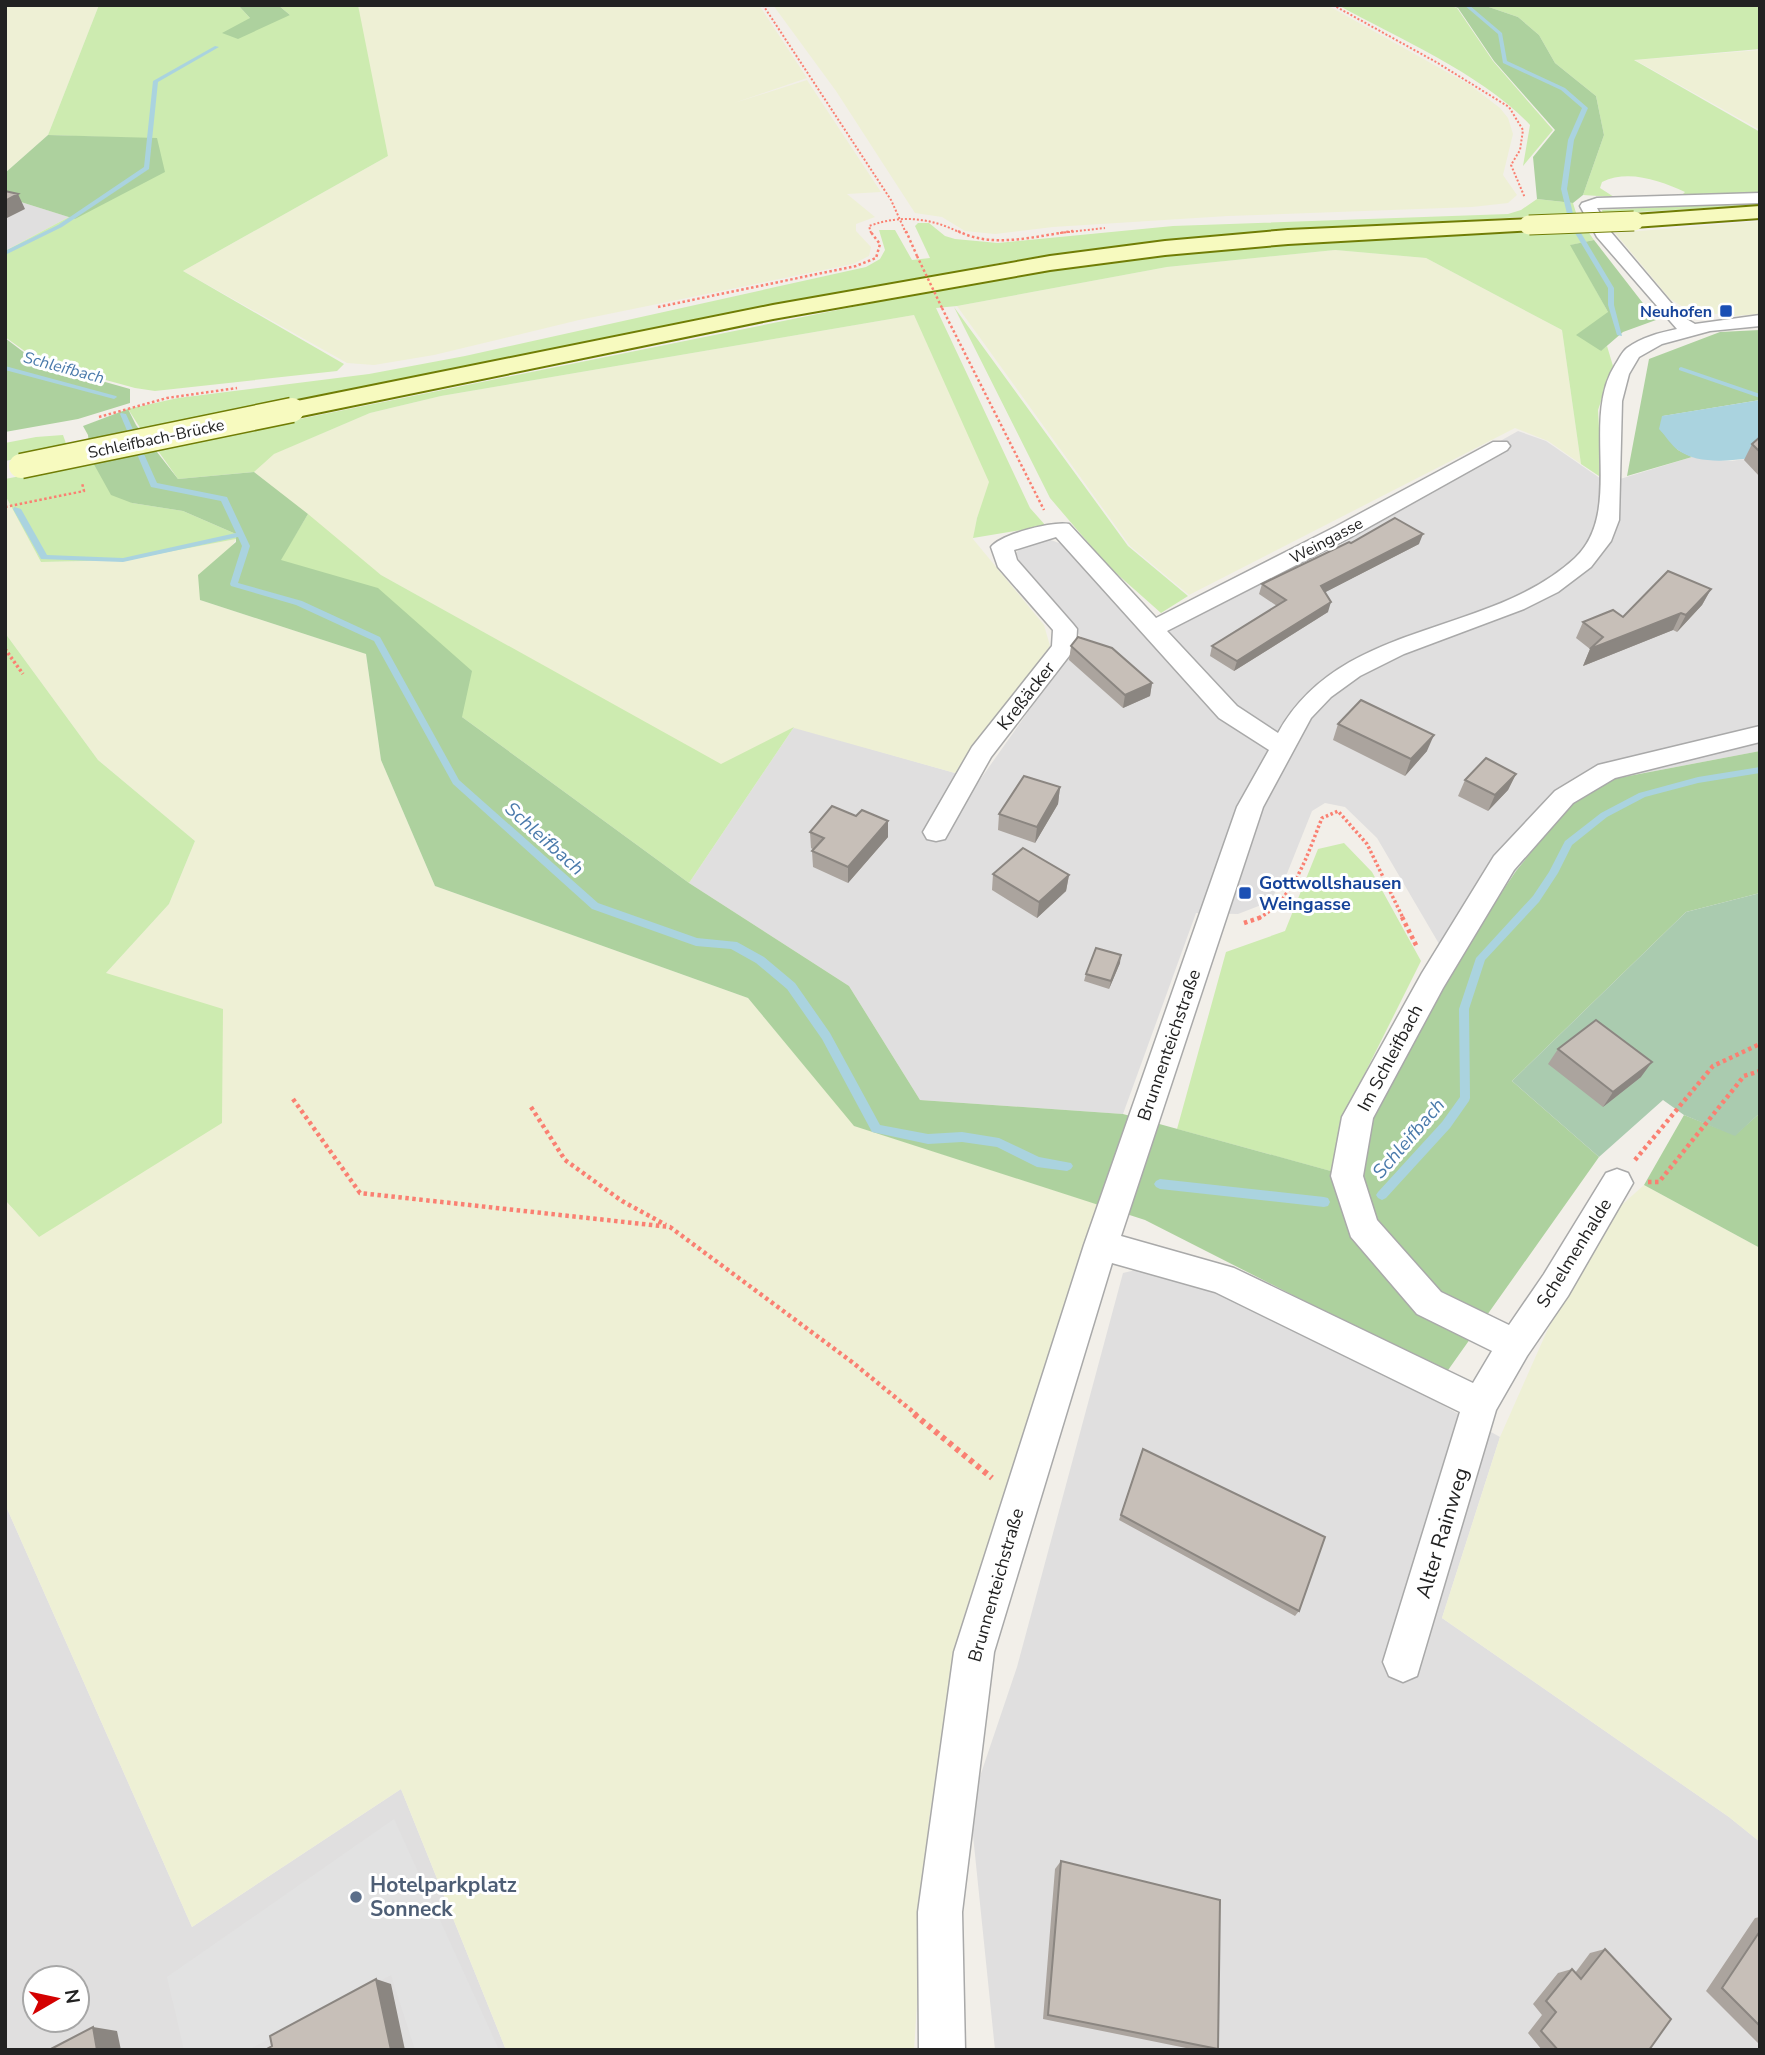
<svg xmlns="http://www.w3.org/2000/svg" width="1765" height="2055" font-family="'Nunito Sans',sans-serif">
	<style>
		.residential { fill: #e0dfdf; fill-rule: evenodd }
		.farmland { fill: #eef0d5 }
		.grass { fill: #cdebb0 }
		.forest { fill: #add19e }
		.cemetery { fill: #aacbaf }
		.parking { fill: #e2e2e2 }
		.water { fill: #aad3df }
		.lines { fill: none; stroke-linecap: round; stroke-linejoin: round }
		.stream { fill: #aad3df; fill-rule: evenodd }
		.minor-casing { stroke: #a9a9a9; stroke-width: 3 }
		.secondary-casing { stroke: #707d05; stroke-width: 4 }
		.path-far4 { stroke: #fa8072; stroke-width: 2; stroke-dasharray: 2 2; stroke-linecap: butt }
		.path-far3 { stroke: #fa8072; stroke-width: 2.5; stroke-dasharray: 2.5 2.5; stroke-linecap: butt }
		.path-far2 { stroke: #fa8072; stroke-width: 3.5; stroke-dasharray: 2.5 2.5; stroke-linecap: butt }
		.path-far1 { stroke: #fa8072; stroke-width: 4.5; stroke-dasharray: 3.5 3.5; stroke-linecap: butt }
		.path { stroke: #fa8072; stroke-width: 6; stroke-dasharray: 4.5 4.5; stroke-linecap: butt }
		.minor { fill: #fff; fill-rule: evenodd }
		.secondary { fill: #f7fabf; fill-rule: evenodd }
		.secondary-bridge-far1-casing { stroke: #707d05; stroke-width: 21; stroke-linecap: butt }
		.secondary-bridge-casing { stroke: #707d05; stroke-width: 27; stroke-linecap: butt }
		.path-bridge { stroke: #fa8072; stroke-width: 2.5; stroke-dasharray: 2.5 2.5; stroke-linecap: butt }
		.secondary-bridge-far1 { stroke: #f7fabf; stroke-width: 19 }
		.secondary-bridge { stroke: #f7fabf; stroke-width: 24 }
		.wall { fill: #aba49e }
		.shaded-wall { fill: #8b8681 }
		.building { fill: #c7bfb8; stroke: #8b8681; stroke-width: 2 }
		.transit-dot { fill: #1a4fb4; stroke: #fff; stroke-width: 2.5 }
		.service-dot { fill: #5c6f8a; stroke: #fff; stroke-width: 2.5 }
		.labels { text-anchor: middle; stroke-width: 6; stroke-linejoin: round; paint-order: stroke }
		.far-transit-label { font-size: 16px; font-weight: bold; fill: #164399; stroke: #fff; text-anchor: end }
		.far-water-label { font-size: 16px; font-style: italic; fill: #4a7aab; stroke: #fff }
		.far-street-label { font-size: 16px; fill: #222; stroke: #fff }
		.street-label { font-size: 18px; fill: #222; stroke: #fff }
		.transit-label { font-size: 18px; font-weight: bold; fill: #164399; stroke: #fff; text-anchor: start }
		.water-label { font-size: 19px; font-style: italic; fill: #4a7aab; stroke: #fff }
		.near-street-label { font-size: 21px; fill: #222; stroke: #fff }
		.near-service-label { font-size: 21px; font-weight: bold; fill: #4e5e75; stroke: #fff; text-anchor: start }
	</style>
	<rect width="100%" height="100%" fill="#f2efe9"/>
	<!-- residential -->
	<path class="residential" d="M 5,197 L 69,217 L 5,251 Z
		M 1518,431 L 1546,441 L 1607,483 L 1692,457 L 1731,461 L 1760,457 L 1760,751 L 1613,779 L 1516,871 L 1452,966 L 1377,838 L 1345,807 L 1325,803 L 1312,811 L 1286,876 L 1269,902 L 1238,914 L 1196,913 L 1123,1114 L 920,1100 L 849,986 L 689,883 L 794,727 L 955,773 L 977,784 L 1073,648 L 1083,639 L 1024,572 L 1016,553 L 1026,542 L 1048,539 L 1070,547 L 1149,639 Z
		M 1152,1266 L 1239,1292 L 1500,1437 L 1442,1618 L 1729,1817 L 1760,1842 L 1760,2050 L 995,2050 L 970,1806 L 1017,1667 L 1123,1273 Z
		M 5,1504 L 192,1927 L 401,1789 L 506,2050 L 5,2050 ZM 35,1978 L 77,1978 L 77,2020 L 35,2020 Z"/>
	<!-- farmland -->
	<path class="farmland" d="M 5,5 L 99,5 L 48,135 L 5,173 Z
		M 358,5 L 759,5 L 807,78 L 734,103 L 807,80 L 881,192 L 847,194 L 875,217 L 856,224 L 856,231 L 871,247 L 869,256 L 853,264 L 579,320 L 434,355 L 374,365 L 347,363 L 183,271 L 388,156 L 369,89 Z
		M 773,5 L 1327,5 L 1470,85 L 1500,108 L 1508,118 L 1513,134 L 1503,175 L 1517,195 L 1508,203 L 1472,207 L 1228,216 L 1053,227 L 995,234 L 965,231 L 942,217 L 915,213 L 836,91 Z
		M 1760,50 L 1760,130 L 1635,60 Z
		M 1760,221 L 1760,314 L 1734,316 L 1690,311 L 1670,299 L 1615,233 Z
		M 1335,250 L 1426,258 L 1562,330 L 1581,464 L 1548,441 L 1515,428 L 1189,595 L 1130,546 L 957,306 L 1167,267 Z
		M 914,315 L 990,482 L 977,518 L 973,539 L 1044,625 L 1050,646 L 955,773 L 794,728 L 721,765 L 381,575 L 254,472 L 273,454 L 370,413 L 441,396 Z
		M 5,495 L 41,562 L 126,560 L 236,539 L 200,600 L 366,654 L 381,760 L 435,886 L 748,998 L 855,1126 L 1100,1205 L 963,1619 L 929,1820 L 914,2050 L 506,2050 L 401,1789 L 192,1927 L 5,1504 L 5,1200 L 39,1237 L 106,973 L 169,904 L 195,841 L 98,760 L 5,633 Z
		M 1644,1185 L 1760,1248 L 1760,1842 L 1729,1817 L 1442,1618 L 1500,1437 L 1547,1331 L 1606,1219 Z"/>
	<!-- grass -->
	<path class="grass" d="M 99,5 L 238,5 L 250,18 L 290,15 L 278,5 L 358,5 L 388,156 L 183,271 L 344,364 L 337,371 L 155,391 L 135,388 L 40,362 L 5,337 L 5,251 L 69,217 L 75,219 L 157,139 L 48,135 Z
		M 1338,5 L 1449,5 L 1457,8 L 1493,61 L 1553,130 L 1523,166 L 1530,125 C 1484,75 1399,39 1338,5 Z
		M 1483,5 L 1760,5 L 1760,49 L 1634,60 L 1760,132 L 1760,194 L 1679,198 L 1685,192 C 1660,181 1629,169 1602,182 L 1600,188 L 1614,197 L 1583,195 L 1604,135 L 1596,96 L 1555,63 L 1539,35 L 1518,17 Z
		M 1537,199 L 1573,203 L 1577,216 L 1594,240 L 1571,245 L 1608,312 L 1600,351 L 1607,346 L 1613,366 L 1598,410 L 1602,478 L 1581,464 L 1562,330 L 1426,258 L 1335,250 L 1167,267 L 957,306 L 936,308 L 1030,508 L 1046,526 L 973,538 L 977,518 L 989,482 L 914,315 L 441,396 L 370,413 L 274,454 L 254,472 L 178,479 L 156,448 L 986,280 L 1163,255 L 1304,242 L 1564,231 L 1552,215 C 1445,222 1337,228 1230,236 C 1126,244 1021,254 921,281 L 144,434 L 128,409 L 178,398 L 369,374 L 465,356 L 866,267 L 880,259 L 885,250 L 879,230 L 895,230 L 912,260 L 930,258 L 915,226 L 918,223 L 929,223 L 945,236 L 955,239 L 998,243 L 1173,226 L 1508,214 L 1521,210 Z
		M 1760,202 L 1760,205 L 1603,214 L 1602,210 Z
		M 954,307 L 1128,546 L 1188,596 L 1161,613 L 1108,566 L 1050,498 Z
		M 63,435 L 68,449 L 5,461 L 5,443 L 36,437 Z
		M 93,462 L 132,503 L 183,511 L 236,534 L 236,539 L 126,560 L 41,562 L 5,495 L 5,479 Z
		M 308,514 L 381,575 L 721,764 L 794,727 L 689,883 L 462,717 L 280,560 Z
		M 5,633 L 98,760 L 195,841 L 169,904 L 106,973 L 223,1009 L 222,1123 L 39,1237 L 5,1200 Z
		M 1344,843 L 1372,872 L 1421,961 L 1343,1117 L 1338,1173 L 1177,1129 L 1226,952 L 1285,931 L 1318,849 Z"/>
	<!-- forest -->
	<path class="forest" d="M 238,5 L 278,5 L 290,15 L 238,39 L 222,33 L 250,18 Z
		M 1450,5 L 1483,5 L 1518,17 L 1539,35 L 1555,63 L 1596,96 L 1604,135 L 1583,195 L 1573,203 L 1537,199 L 1533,157 L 1555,130 L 1494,61 L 1458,8 Z
		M 48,135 L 157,138 L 165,172 L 75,219 L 5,197 L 5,173 Z
		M 1594,240 L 1656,320 L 1623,332 L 1601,351 L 1576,335 L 1608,312 L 1570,245 Z
		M 1760,330 L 1760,400 L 1663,416 L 1660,429 L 1678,450 L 1692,457 L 1627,476 L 1649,359 L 1720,332 Z
		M 5,338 L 38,363 L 130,389 L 130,403 L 78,419 L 5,432 Z
		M 128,409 L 136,425 L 178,479 L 254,472 L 308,514 L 281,560 L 378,588 L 472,671 L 462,717 L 689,883 L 849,986 L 920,1100 L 1123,1114 L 1338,1173 L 1435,991 L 1516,871 L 1571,803 L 1613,779 L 1760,751 L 1760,893 L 1686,912 L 1512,1081 L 1599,1157 L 1446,1373 L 1145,1220 L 854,1126 L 748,998 L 435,886 L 381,760 L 366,654 L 200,600 L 198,575 L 236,542 L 236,534 L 183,511 L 132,503 L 111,495 L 91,459 L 88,435 L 83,426 Z
		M 1760,1113 L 1760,1248 L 1644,1185 L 1684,1115 L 1735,1135 Z"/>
	<!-- cemetery -->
	<path class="cemetery" d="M 1760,893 L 1760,1113 L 1735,1136 L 1684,1115 L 1663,1100 L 1599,1157 L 1512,1081 L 1686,912 Z"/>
	<!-- parking -->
	<path class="parking" d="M 394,1819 L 499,2050 L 415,2050 L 391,1975 L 248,2050 L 184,2050 L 167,1977 Z"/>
	<!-- water -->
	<path class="water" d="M 1760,400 L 1760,457 C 1736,460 1699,466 1678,450 C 1671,445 1665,435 1659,429 L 1662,416 Z"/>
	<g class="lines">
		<!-- stream -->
		<path class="stream" d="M 1464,5 L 1469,5 L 1502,33 L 1507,61 L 1565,88 L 1588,108 L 1574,140 L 1567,189 L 1574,218 L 1581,233 L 1614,288 L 1614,305 L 1622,336 L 1617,335 L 1608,305 L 1608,288 L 1575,233 L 1568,218 L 1561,189 L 1568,140 L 1582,108 L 1561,90 L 1503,63 L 1498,34 Z
			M 215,46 L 219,47 L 158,82 L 149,169 L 62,227 L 5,255 L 5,251 L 58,225 L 144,167 L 153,81 Z
			M 5,366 L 116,396 L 117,397 L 114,399 L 5,370 Z
			M 1681,367 L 1760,394 L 1760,398 L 1679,370 L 1679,368 Z
			M 121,413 L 126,414 L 157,483 L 227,497 L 250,546 L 238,583 L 302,601 L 380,637 L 459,780 L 598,903 L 697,938 L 737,942 L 764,957 L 795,983 L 830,1033 L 880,1125 L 928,1134 L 962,1132 L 999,1138 L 1039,1157 L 1071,1163 L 1073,1166 L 1071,1169 L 1067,1171 L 1037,1167 L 997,1147 L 962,1142 L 928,1144 L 872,1132 L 822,1039 L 787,989 L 756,963 L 731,949 L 696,946 L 592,909 L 453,784 L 374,641 L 296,605 L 231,586 L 230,584 L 242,546 L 238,537 L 123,562 L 41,559 L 13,509 L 14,507 L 21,509 L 47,555 L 123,558 L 236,533 L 221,501 L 151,487 L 120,414 Z
			M 1760,767 L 1760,773 L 1698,783 L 1645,797 L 1607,817 L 1572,845 L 1558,873 L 1539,902 L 1485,960 L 1469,1009 L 1470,1098 L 1469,1101 L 1450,1128 L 1386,1198 L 1382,1200 L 1378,1198 L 1376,1195 L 1378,1192 L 1442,1122 L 1460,1097 L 1459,1009 L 1476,958 L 1533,896 L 1549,872 L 1565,841 L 1601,813 L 1639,793 L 1698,777 Z
			M 1160,1179 L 1324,1197 L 1328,1198 L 1330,1202 L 1328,1206 L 1324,1207 L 1160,1189 L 1156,1187 L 1154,1184 L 1156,1181 Z"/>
		<!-- minor casing -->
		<g class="minor-casing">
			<path id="minor" d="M 1760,193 L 1760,203 L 1597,208 L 1610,231 L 1683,317 L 1695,324 L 1760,315 L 1760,326 L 1710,331 L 1662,344 L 1639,357 L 1629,374 L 1622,401 L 1619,520 L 1611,541 L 1591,567 L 1558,592 L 1524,609 L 1404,654 L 1360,676 L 1331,697 L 1311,718 L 1263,807 L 1121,1236 L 1234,1268 L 1473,1383 L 1492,1351 L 1417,1314 L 1351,1237 L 1331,1176 L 1342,1117 L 1422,973 L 1494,856 L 1555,791 L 1598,765 L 1760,726 L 1760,742 L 1615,778 L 1573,803 L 1514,870 L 1443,988 L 1373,1118 L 1363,1176 L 1377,1220 L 1441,1292 L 1509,1325 L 1544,1274 L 1606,1173 L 1617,1169 L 1628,1173 L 1633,1183 L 1568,1296 L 1527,1356 L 1496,1410 L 1417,1676 L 1403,1682 L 1389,1676 L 1383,1662 L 1460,1412 L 1215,1292 L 1112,1263 L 994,1652 L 962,1912 L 965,2050 L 919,2050 L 918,1912 L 954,1652 L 1084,1245 L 1237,807 L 1269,750 L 1219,718 L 1056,537 L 1014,550 L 1017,560 L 1073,624 L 1077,629 L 1076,647 L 991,757 L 945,839 L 936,841 L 927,839 L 923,832 L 972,747 L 1052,646 L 1053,630 L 998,567 L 991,547 C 1001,534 1053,521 1069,524 L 1156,618 L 1335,527 L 1493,442 L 1507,442 L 1510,446 L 1507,450 L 1351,537 L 1167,631 L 1237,706 L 1278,733 C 1341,619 1488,638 1575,558 C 1625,511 1580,420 1615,365 C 1619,359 1622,352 1627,348 C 1642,337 1659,333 1677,329 L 1597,237 L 1580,206 L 1582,203 L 1597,198 Z"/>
		</g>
		<!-- secondary casing -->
		<g class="secondary-casing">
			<path id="secondary" d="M 1760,206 L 1760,218 L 1634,227 L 1626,226 L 1623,221 L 1626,216 L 1634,215 Z
				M 1529,219 L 1537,220 L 1540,225 L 1537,230 L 1288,244 L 1165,255 L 1050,270 L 773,319 L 292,418 L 283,415 L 279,410 L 283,405 L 292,402 L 773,305 L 1050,256 L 1165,241 L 1288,230 Z"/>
		</g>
		<!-- path-far4 -->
		<path class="path-far4" d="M 763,5 L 891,200 L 906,233
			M 1333,5 L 1436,62 L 1509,107 L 1523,130 L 1520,150 L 1511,165 L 1525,198
			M 871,233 L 869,226 C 902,214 931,218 961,233
			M 1060,233 L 1105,228"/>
		<!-- path-far3 -->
		<path class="path-far3" d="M 906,231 L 917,256
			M 958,231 C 992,249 1036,236 1073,231
			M 658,307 L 856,266 L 876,258 L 880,244 L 870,231
			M 942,308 L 1044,510
			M 99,417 L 167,398 L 237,388
			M 5,507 L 84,491 L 82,483"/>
		<!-- path-far2 -->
		<path class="path-far2" d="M 5,649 L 23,674
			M 1259,918 C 1295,898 1307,855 1322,818 L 1338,811 L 1367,844 L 1403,918"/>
		<!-- path-far1 -->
		<path class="path-far1" d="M 1402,917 L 1417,947
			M 1244,923 L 1262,917
			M 293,1099 L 360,1193 L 670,1227 L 852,1362 L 917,1415
			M 531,1107 L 565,1160 L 622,1201 L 666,1225
			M 1635,1160 L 1713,1066 L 1760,1044
			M 1648,1182 L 1659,1182 L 1744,1076 L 1760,1071"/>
		<!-- path -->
		<path class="path" d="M 914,1414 L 992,1478"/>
		<!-- minor -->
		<use href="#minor" class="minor"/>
		<!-- secondary -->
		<use href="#secondary" class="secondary"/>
		<!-- secondary-bridge-far1 casing -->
		<g class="secondary-bridge-far1-casing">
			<path id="secondary-bridge-far1" d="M 1529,225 L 1634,221"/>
		</g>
		<!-- secondary-bridge casing -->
		<g class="secondary-bridge-casing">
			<path id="secondary-bridge" d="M 21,466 L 292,410"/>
		</g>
		<!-- path-bridge -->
		<path class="path-bridge" d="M 917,256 L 942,308"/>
		<!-- secondary-bridge-far1 -->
		<use href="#secondary-bridge-far1" class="secondary-bridge-far1"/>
		<!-- secondary-bridge -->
		<use href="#secondary-bridge" class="secondary-bridge"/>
	</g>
	<!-- wall -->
	<path class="wall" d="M 1760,437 L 1760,477 L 1744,460 L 1752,444 Z
		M 1351,543 L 1419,544 L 1325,592 L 1328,612 L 1234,671 L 1210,656 L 1212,646 L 1277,606 L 1259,594 L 1262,584 Z
		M 1711,589 L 1702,605 L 1677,632 L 1673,630 L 1583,666 L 1590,649 L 1576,638 L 1583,622 L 1623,617 Z
		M 1071,646 L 1152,683 L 1150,696 L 1123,708 L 1069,660 Z
		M 1338,724 L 1427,751 L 1405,776 L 1333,740 Z
		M 1516,774 L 1508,790 L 1488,811 L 1458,796 L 1465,780 Z
		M 1060,787 L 1058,804 L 1035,843 L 998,830 L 999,814 Z
		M 810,832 L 888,837 L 848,883 L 813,867 L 812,851 L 814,850 L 811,848 Z
		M 993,874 L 1069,875 L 1066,891 L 1037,918 L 992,890 Z
		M 1120,963 L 1109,989 L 1084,981 L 1086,974 Z
		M 1558,1049 L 1641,1077 L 1603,1107 L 1548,1064 Z
		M 1143,1449 L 1299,1611 L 1295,1616 L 1119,1520 Z
		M 1061,1861 L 1218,2049 L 1196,2050 L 1043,2019 L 1055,1869 Z
		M 1760,1917 L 1760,2045 L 1706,1991 L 1755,1918 Z
		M 1605,1949 L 1649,2050 L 1542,2050 L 1528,2033 L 1542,2015 L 1533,2004 L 1558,1973 L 1572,1969 L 1575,1973 L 1590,1953 Z"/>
	<!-- shaded-wall -->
	<path class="shaded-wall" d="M 18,194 L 25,209 L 5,219 L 5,201 Z
		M 1423,534 L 1419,544 L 1318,596 L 1321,586 Z
		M 1711,589 L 1702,605 L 1677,632 L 1686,615 Z
		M 1331,602 L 1328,612 L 1234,671 L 1237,661 Z
		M 1681,613 L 1673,630 L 1583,666 L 1590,649 Z
		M 1152,683 L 1150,696 L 1123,708 L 1125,695 Z
		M 1434,735 L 1427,751 L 1405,776 L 1411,759 Z
		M 1516,774 L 1508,790 L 1488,811 L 1495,795 Z
		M 1060,787 L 1058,804 L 1035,843 L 1037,827 Z
		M 888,821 L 888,837 L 848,883 L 848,867 Z
		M 1069,875 L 1066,891 L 1037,918 L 1039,902 Z
		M 1121,955 L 1120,963 L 1109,989 L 1111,981 Z
		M 1652,1062 L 1641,1077 L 1603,1107 L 1613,1092 Z
		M 376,1979 L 391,1984 L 405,2050 L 391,2050 Z
		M 93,2027 L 117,2031 L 121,2050 L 97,2050 Z"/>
	<!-- building -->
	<path class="building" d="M 5,191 L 18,194 L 5,201 Z
		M 1760,437 L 1760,452 L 1752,444 Z
		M 1395,518 L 1423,534 L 1321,586 L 1331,602 L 1237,661 L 1212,646 L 1286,600 L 1262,584 L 1349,542 L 1351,543 Z
		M 1668,571 L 1711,589 L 1686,615 L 1681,613 L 1590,649 L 1603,637 L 1583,622 L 1613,610 L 1623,617 Z
		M 1078,637 L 1112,648 L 1152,683 L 1125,695 L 1071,646 Z
		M 1361,700 L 1434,735 L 1411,759 L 1338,724 Z
		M 1486,758 L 1516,774 L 1495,795 L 1465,780 Z
		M 1024,776 L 1060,787 L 1037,827 L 999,814 Z
		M 832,806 L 856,816 L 862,810 L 888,821 L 848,867 L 812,851 L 824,838 L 810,832 Z
		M 1023,848 L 1069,875 L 1039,902 L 993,874 Z
		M 1096,948 L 1121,955 L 1111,981 L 1086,974 Z
		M 1596,1020 L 1652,1062 L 1613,1092 L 1558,1049 Z
		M 1143,1449 L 1325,1537 L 1299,1611 L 1121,1515 Z
		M 1061,1861 L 1220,1900 L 1218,2049 L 1048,2015 Z
		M 1760,1931 L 1760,2026 L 1722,1988 Z
		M 1605,1949 L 1671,2019 L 1649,2050 L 1558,2050 L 1541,2031 L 1556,2012 L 1546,2001 L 1572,1969 L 1581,1979 Z
		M 376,1979 L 391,2050 L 265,2050 L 272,2046 L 270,2036 Z
		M 93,2027 L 97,2050 L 49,2050 Z"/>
	<!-- markers -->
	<g class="transit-dot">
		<rect x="1719" y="304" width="14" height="14" rx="3.5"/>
		<rect x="1238" y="886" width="14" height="14" rx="3.5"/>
	</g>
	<circle class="service-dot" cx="356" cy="1897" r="7"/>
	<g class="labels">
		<!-- far-transit labels -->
		<g class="far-transit-label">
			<text x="1712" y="317">Neuhofen</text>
		</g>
		<!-- far-water labels -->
		<g class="far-water-label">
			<text transform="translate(64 367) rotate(15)" y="6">Schleifbach</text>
		</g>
		<!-- far-street labels -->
		<g class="far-street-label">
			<text transform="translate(156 438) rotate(-12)" y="6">Schleifbach-Brücke</text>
			<text transform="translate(1326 540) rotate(-28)" y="6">Weingasse</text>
		</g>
		<!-- street labels -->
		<g class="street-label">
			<text transform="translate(1026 696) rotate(-52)" y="6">Kreßäcker</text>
			<text transform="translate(1169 1045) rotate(-71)" y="6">Brunnenteichstraße</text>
			<text transform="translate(1390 1058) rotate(-62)" y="6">Im Schleifbach</text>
			<text transform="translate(1574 1253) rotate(-58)" y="6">Schelmenhalde</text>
			<text transform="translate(996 1585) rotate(-74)" y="6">Brunnenteichstraße</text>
		</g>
		<!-- transit labels -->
		<g class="transit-label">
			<text x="1259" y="889">Gottwollshausen<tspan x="1259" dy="21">Weingasse</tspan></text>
		</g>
		<!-- water labels -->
		<g class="water-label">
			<text transform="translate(545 838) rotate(42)" y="7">Schleifbach</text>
			<text transform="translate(1408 1138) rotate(-49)" y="7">Schleifbach</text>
		</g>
		<!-- near-street labels -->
		<g class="near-street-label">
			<text transform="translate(1442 1533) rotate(-73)" y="7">Alter Rainweg</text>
		</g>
		<!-- near-service labels -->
		<g class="near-service-label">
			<text x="370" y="1892">Hotelparkplatz<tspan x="370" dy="24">Sonneck</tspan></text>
		</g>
	</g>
	<!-- border -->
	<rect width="1765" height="2055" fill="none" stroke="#222222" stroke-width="14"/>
	<!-- north arrow -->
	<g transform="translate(56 1999) rotate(81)"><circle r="33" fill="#ffffff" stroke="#a7a7a7" stroke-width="2"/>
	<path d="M0-5L12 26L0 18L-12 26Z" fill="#d40000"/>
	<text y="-10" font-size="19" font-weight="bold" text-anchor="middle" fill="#222222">N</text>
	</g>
</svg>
